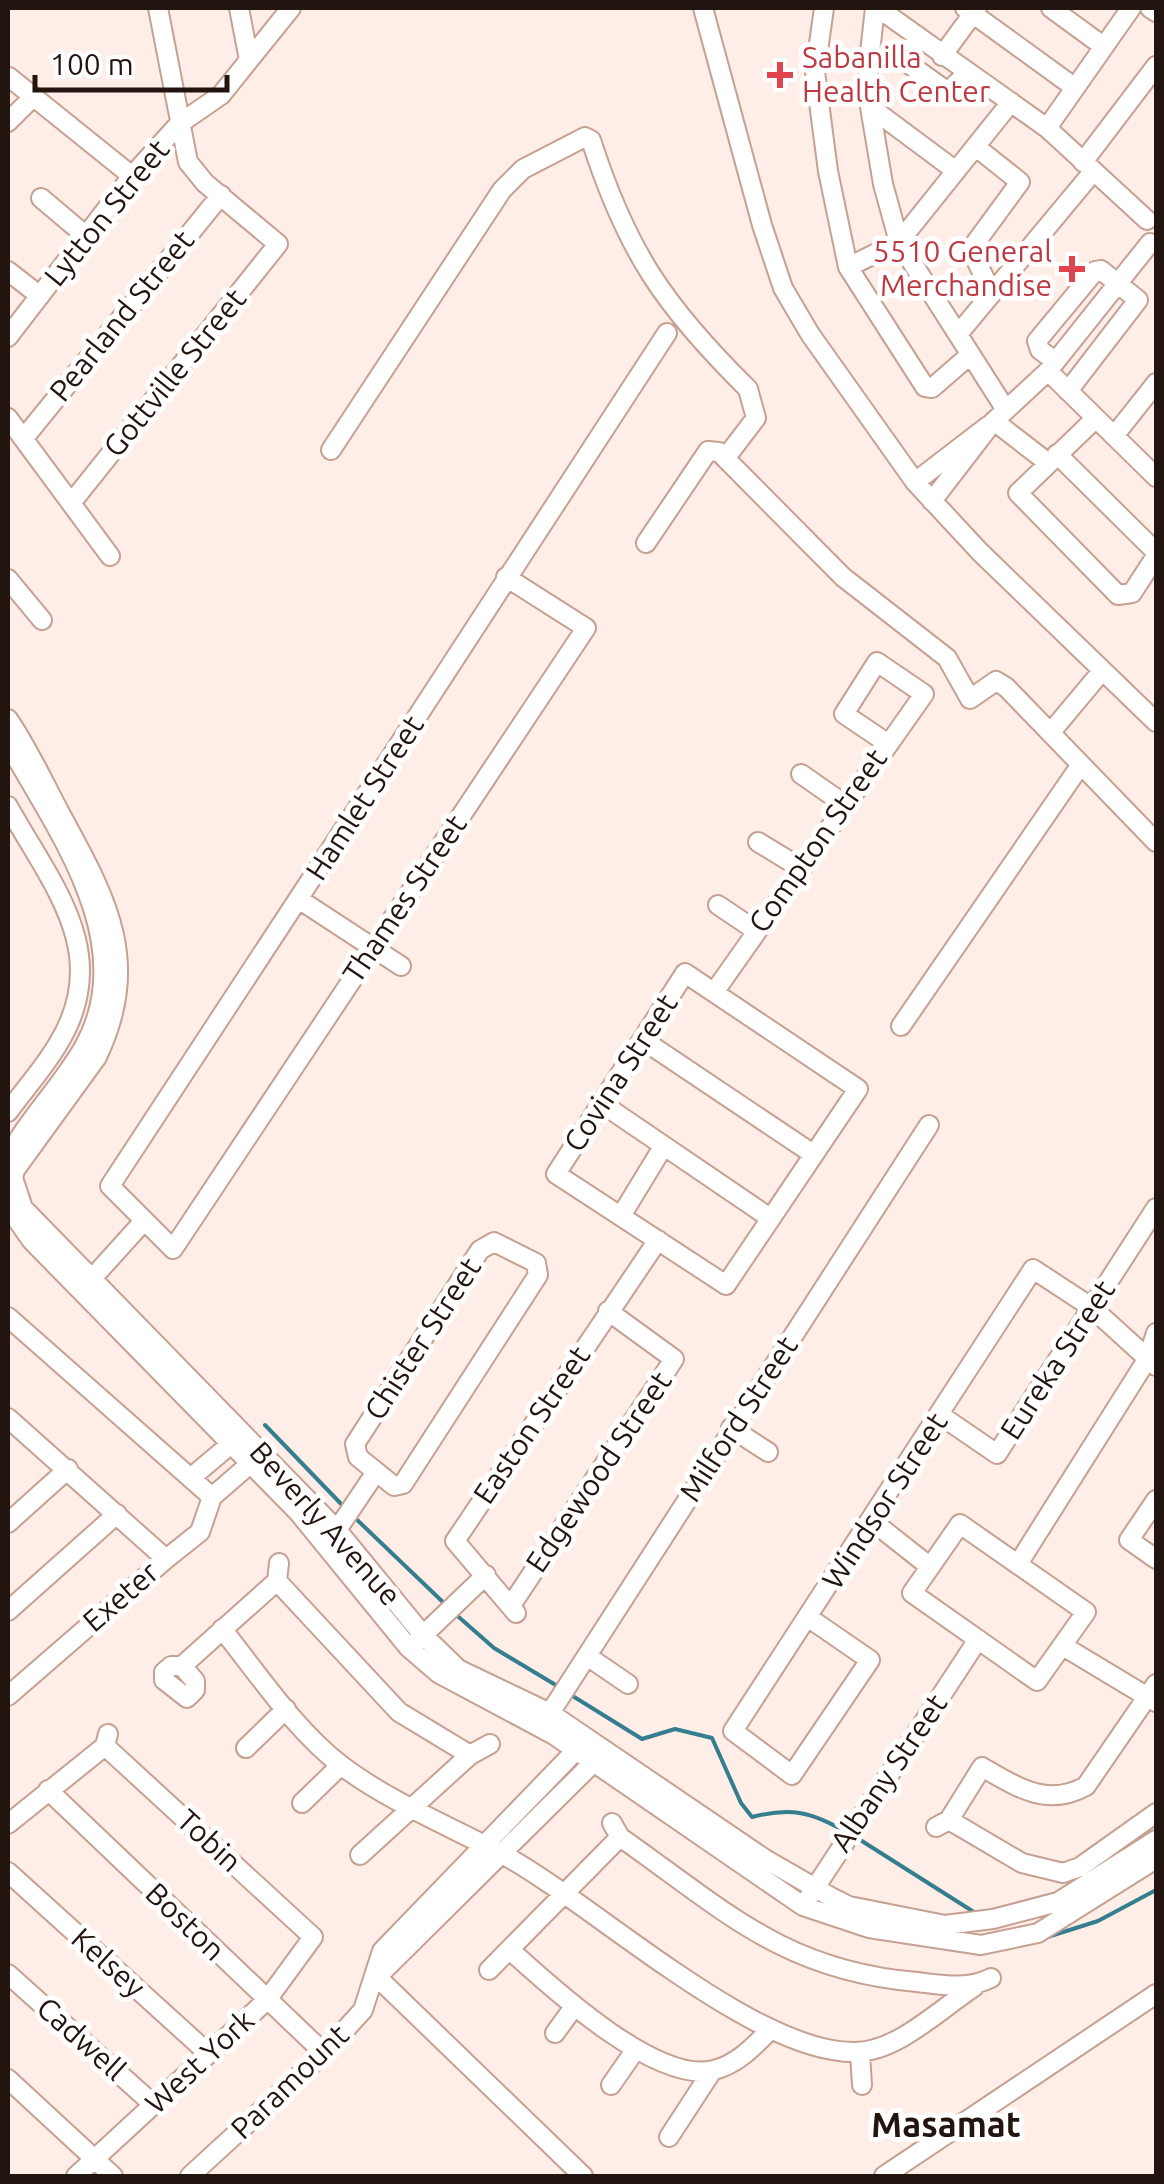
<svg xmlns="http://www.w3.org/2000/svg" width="1164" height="2184" font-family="Ubuntu,sans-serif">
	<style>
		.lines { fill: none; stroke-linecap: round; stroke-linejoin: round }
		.stream { stroke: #347e90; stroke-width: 4 }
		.minor-casing { stroke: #c6a092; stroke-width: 22 }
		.minor { stroke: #fff; stroke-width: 18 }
		.health-dot { fill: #e0444e; stroke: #fff; stroke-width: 4 }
		.labels { text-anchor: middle; stroke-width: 10; stroke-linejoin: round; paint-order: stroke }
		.health-label { font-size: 30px; fill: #be3a42; stroke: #fff; text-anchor: start }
		.street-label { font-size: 30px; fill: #22140f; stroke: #fff }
		.quarter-label { font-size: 35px; font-weight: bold; fill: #22140f; stroke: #fff }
	</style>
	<rect width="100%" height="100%" fill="#feeee7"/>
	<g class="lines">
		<!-- stream -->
		<path class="stream" d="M 265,1425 L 345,1508
			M 352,1515 L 446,1605
			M 453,1612 L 494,1648 L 559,1687
			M 571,1695 L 642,1739 L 675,1729 L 712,1738 L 741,1803 L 752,1817 C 791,1807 812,1812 846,1832
			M 854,1836 L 977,1914
			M 1022,1945 L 1098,1921 L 1156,1890"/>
		<!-- minor casing -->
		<g class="minor-casing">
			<path id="minor" d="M 239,8 L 249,60
				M 703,8 L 762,225 L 783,288 L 810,334 L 915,482 L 980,552 L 1156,722
				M 824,8 L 815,72 L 828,171 L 848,267 L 925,387 L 932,388 L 970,355
				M 875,8 L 868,70 L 870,107 L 883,184 L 899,242 L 1006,410
				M 878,8 L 1047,128 L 1147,220
				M 965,8 L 1074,87
				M 1051,8 L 1103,46
				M 1150,8 L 1156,12
				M 918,39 L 907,54 L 909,64 L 948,92 L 967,73
				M 942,56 L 977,8
				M 9,77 L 132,176
				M 870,107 L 956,171
				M 8,122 L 33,97
				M 1047,128 L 1131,8
				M 976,147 L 1020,182 L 971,249 L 991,292
				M 1083,162 L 1156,66
				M 41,198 L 86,236
				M 848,267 L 899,242 L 1011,102
				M 8,271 L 40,296
				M 959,333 L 1092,173
				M 8,337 L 132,176 L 179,124 L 221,95 L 291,8
				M 1055,361 L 1040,350 L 1037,341 L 1095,271 L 1101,270 L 1138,300 L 1068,391
				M 1048,371 L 1156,477
				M 8,418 L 110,556
				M 1096,418 L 1018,493 L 1118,595 L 1132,593 L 1156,556
				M 994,421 L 1047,462
				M 1114,436 L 1156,383
				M 24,438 L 221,195
				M 331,450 L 502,190 L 523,169 L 585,137 L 591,140 C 627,252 665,307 748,389 L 756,418 L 727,456
				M 1057,454 L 1156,552
				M 915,482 L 988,426
				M 932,501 L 992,423 L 1048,371 L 1150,243
				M 72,502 L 278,244 L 205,183 L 188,162 L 158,8
				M 646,543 L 708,451 L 719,452 L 843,577 L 947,658 L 970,699 L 996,681 L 1006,687 L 1156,842
				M 506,577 L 586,628 L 173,1249 L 110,1186 C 298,903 480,617 667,333
				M 8,579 L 42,620
				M 8,719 C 28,748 43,781 60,813 C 106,898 143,960 97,1057 L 15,1170 L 13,1178 L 23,1208 L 337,1530 L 423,1635 L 458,1669 L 550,1713 L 765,1859 L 831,1897 L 849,1906 L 945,1925 L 993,1919 L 1058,1902 L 1156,1840
				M 1051,732 L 1102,671
				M 8,743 C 57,831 141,942 85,1045 C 63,1085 28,1118 8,1158
				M 801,774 L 844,804
				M 8,806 C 51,884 114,953 58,1044 C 44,1068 24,1090 8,1112
				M 758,842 L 799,867
				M 300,900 L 401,966
				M 718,905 L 755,930
				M 685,973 L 858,1089 L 726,1285 L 556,1174 Z
				M 715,991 L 924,694 L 877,662 L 844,714 L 887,743
				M 901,1026 L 1080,766
				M 643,1040 L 813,1154
				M 601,1103 L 770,1218
				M 8,1207 L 32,1241 L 298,1512 L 409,1648 L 438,1673 L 554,1735 L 803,1906 L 869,1928 L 981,1945 L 1038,1933 L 1156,1859
				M 621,1216 L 663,1147
				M 494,1242 L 536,1263 L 538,1275 L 403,1484 L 394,1486 L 358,1457 L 355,1444 L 480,1250 Z
				M 87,1284 L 144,1221
				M 8,1317 L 212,1497 L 258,1457
				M 940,1415 L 997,1454 L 1156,1208
				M 8,1418 L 166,1559 L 8,1696
				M 731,1428 L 768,1452
				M 193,1476 L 238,1438
				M 1156,1500 L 1129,1540 L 1156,1559
				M 872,1521 L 929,1566
				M 8,1523 L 68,1469
				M 960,1524 L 1086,1612 L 1037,1681 L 912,1593 Z
				M 337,1530 L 376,1472
				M 455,1541 L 658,1240
				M 455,1541 L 516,1613
				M 166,1559 L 200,1532 L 212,1497
				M 279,1563 L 277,1581 L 399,1712 L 470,1755 L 490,1744
				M 1018,1564 L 1148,1358 L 1156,1333
				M 512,1604 L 674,1359 L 608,1311
				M 8,1611 L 117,1514
				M 809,1618 L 870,1660 L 792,1775 L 733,1731 L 1033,1269 L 1091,1307 L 1156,1366
				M 222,1629 C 259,1675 295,1730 342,1766 C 390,1802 449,1826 502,1854 C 594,1904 755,2054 855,2052 C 897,2052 940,2009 974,1987
				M 417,1641 L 486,1575
				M 1063,1646 L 1156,1702
				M 587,1656 L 628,1684
				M 182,1666 L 195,1681 L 195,1690 L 187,1698 L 164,1680 L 164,1672 L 171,1666 L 182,1666 L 277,1581
				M 550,1713 L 929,1125
				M 105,1746 L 313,1937
				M 246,1748 L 286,1709
				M 48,1790 L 324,2053
				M 302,1803 L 341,1765
				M 949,1820 L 1022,1863 L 1063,1873 L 1080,1867 L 1156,1813
				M 612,1823 L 620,1837 C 724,1910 784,1971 917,1982 C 943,1985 967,1990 991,1978
				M 8,1824 L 105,1746 L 108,1734
				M 936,1827 L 949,1820 L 982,1767 C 1017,1787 1047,1808 1086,1786 L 1156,1684
				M 360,1855 L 470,1755
				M 8,1872 L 209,2054
				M 809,1897 L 977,1641
				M 510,1950 C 550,1986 656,2085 714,2070 C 738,2064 754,2046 771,2029
				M 489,1970 L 620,1837
				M 8,1974 L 154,2105
				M 377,1977 L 600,1756
				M 377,1977 L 583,2176
				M 555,2033 L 574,2007
				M 860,2053 L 862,2085
				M 8,2079 L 113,2176
				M 611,2085 L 636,2049
				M 669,2137 L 712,2071
				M 76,2176 L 267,2000 L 313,1937
				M 190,2176 L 324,2053 L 363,2010 L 382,1951 L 584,1742
				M 884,2176 L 1156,1994"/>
		</g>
		<!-- minor -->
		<use href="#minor" class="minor"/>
	</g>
	<!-- markers -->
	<g class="health-dot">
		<path d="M775 60h10v10h10v10h-10v10h-10v-10h-10v-10h10z"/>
		<path d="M1067 254h10v10h10v10h-10v10h-10v-10h-10v-10h10z"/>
	</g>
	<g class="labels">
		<!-- health labels -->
		<g class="health-label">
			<text x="802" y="68">Sabanilla<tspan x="802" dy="34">Health Center</tspan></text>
			<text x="1052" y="262" text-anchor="end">5510 General<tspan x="1052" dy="34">Merchandise</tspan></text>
		</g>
		<!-- street labels -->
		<g class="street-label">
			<text transform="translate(107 213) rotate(-51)" y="10">Lytton Street</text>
			<text transform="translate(122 316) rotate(-51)" y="10">Pearland Street</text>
			<text transform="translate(175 373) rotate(-51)" y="10">Gottville Street</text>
			<text transform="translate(365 798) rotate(-57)" y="10">Hamlet Street</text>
			<text transform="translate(818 841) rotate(-55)" y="10">Compton Street</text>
			<text transform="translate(405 899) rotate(-56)" y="10">Thames Street</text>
			<text transform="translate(621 1073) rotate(-57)" y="10">Covina Street</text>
			<text transform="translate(423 1339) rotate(-57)" y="10">Chister Street</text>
			<text transform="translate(1058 1360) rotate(-57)" y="10">Eureka Street</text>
			<text transform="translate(739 1419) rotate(-57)" y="10">Milford Street</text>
			<text transform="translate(532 1425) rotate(-56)" y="10">Easton Street</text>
			<text transform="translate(599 1472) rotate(-56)" y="10">Edgewood Street</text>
			<text transform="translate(885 1501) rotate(-57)" y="10">Windsor Street</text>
			<text transform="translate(325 1524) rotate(48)" y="10">Beverly Avenue</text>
			<text transform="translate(121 1597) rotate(-41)" y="10">Exeter</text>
			<text transform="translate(889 1773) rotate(-56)" y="10">Albany Street</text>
			<text transform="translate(209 1841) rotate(43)" y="10">Tobin</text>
			<text transform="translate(185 1922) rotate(44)" y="10">Boston</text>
			<text transform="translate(108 1963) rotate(42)" y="10">Kelsey</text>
			<text transform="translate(81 2039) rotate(42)" y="10">Cadwell</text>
			<text transform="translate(200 2062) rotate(-43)" y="10">West York</text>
			<text transform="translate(290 2082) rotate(-44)" y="10">Paramount</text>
		</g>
		<!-- quarter labels -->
		<g class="quarter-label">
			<text x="946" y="2137">Masamat</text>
		</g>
	</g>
	<!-- border -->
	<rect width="1164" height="2184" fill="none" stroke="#22140f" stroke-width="20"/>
	<!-- scale -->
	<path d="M35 75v15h192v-15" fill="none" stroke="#22140f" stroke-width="5"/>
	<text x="50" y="75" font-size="30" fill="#22140f" stroke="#ffffff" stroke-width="8" paint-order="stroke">100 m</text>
</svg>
